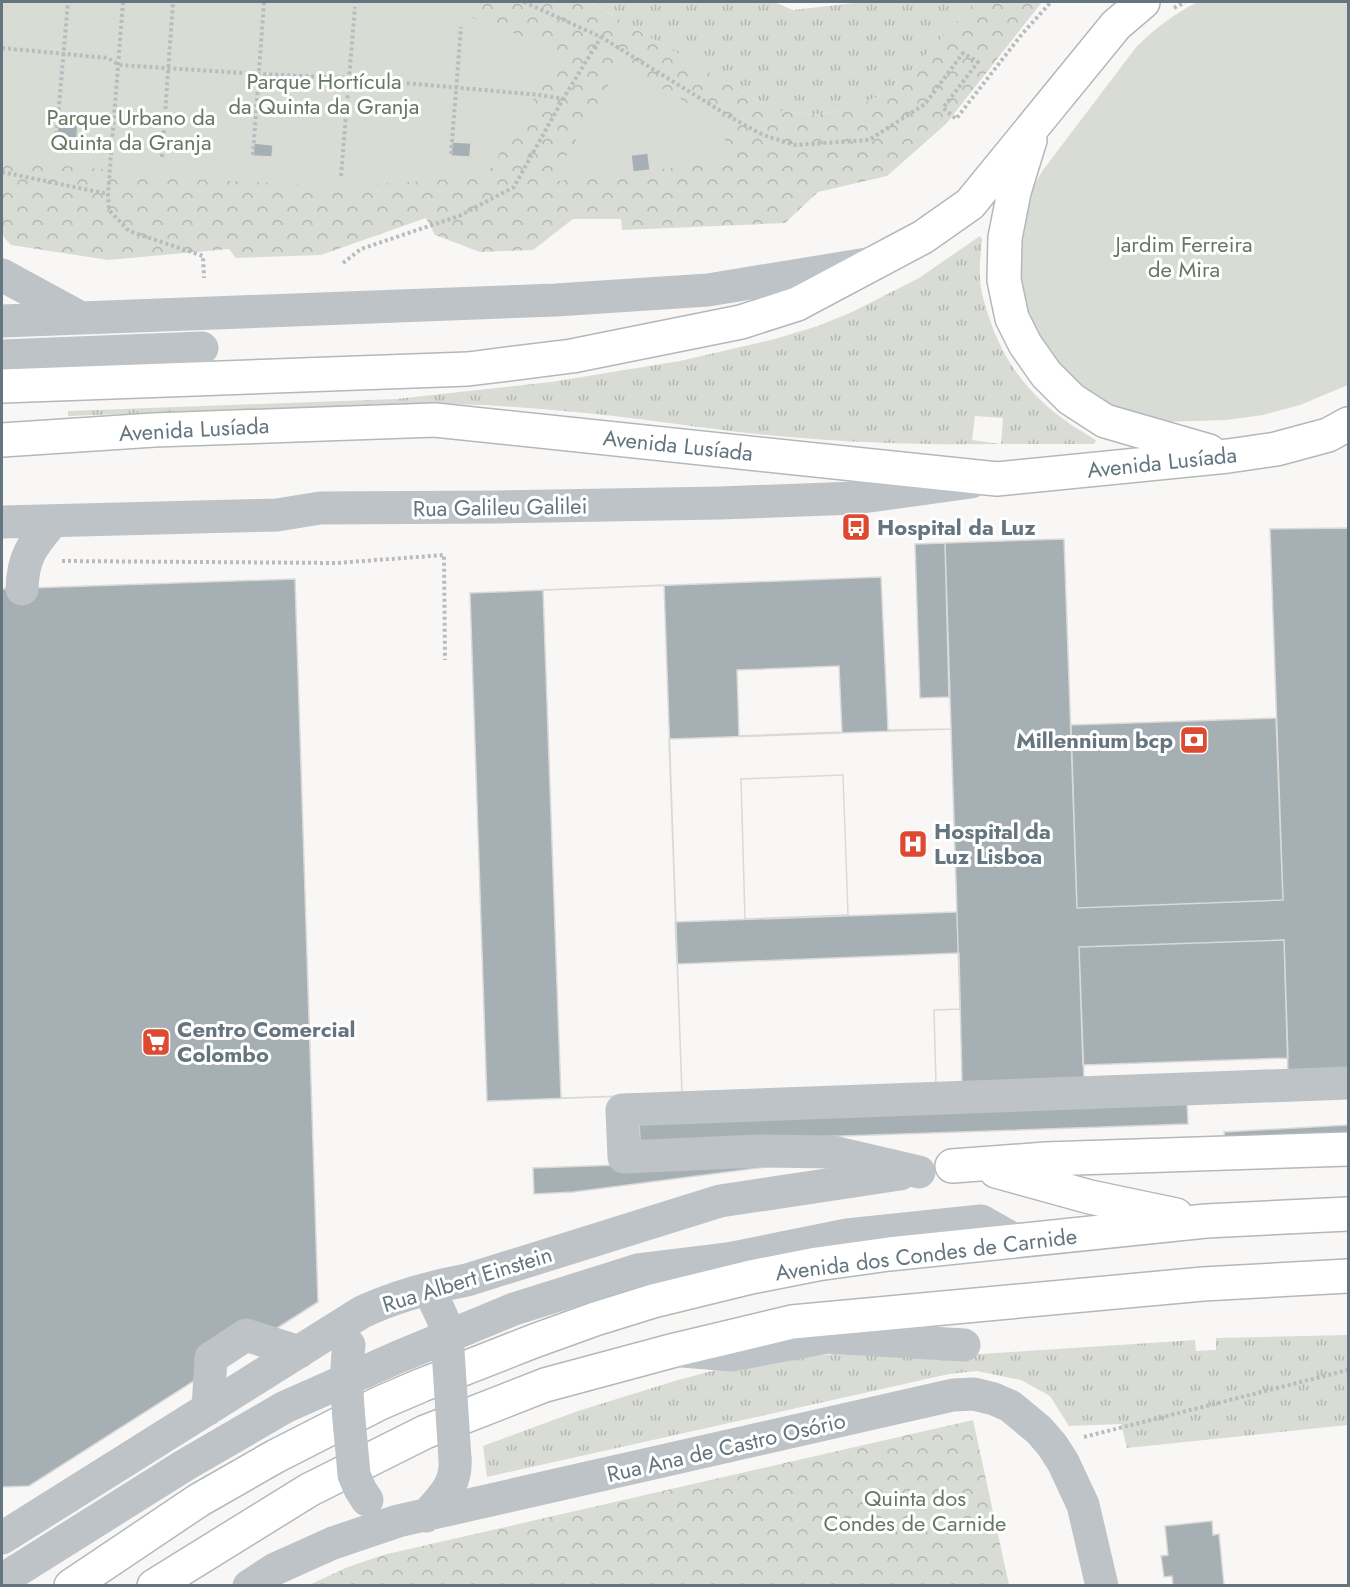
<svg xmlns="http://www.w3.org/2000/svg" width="1350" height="1587" font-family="Jost,sans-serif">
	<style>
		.grass { fill: url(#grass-tufts) }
		.park { fill: url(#park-crowns) }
		.garden { fill: #d8dcd4 }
		.building { fill: #a6afb4; stroke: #d9d9d7; stroke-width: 1.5; fill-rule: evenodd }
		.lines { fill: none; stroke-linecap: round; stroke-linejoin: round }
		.major-casing { stroke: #b2b8bb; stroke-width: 36 }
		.path { stroke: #b9bcbf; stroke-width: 4; stroke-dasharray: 3 3; stroke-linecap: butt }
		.minor { stroke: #bec3c7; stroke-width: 33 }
		.major { stroke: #fff; stroke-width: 33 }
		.minor-bridge { stroke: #bec3c7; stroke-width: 33 }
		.labels { text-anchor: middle; stroke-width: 6; stroke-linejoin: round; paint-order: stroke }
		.park-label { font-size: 22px; fill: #677762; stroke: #fff }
		.street-label { font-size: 22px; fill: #64757f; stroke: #fff }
		.poi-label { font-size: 22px; font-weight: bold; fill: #64757f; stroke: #fff; text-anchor: start }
	</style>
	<defs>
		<pattern id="grass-tufts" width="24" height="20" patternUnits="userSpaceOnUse" patternTransform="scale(1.5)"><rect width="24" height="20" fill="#d8dcd4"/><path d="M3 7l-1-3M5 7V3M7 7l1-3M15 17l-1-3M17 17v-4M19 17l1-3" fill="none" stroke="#b3b7b1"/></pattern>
		<pattern id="park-crowns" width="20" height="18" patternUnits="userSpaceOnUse" patternTransform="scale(1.5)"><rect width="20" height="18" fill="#d8dcd4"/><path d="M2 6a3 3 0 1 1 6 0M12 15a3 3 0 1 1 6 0" fill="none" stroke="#b3b7b1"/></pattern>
	</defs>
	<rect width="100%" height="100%" fill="#f8f7f5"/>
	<!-- grass -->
	<path class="grass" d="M 590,2 L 774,2 L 793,10 L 863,2 L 974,2 L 917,65 L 887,92 L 849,110 L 812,115 L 773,110 Z
		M 980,236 L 982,239 C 981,252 979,266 980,280 C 981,294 986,308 990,320 C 1009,376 1044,410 1094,439 L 1096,441 L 1094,444 L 1001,444 L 1003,418 L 975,416 L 972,440 L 1000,444 C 926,445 852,443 778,436 C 710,430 643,418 575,412 C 516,406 457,403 397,404 L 68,416 L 68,411 L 396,399 L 551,382 L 680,361 L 771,340 L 818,326 L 852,312 L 919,278 Z
		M 1348,1335 L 1348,1425 L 1127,1448 L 1121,1424 L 1069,1426 L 1050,1396 L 1021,1380 L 977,1371 L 949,1374 L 487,1477 L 483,1446 L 578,1411 L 678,1380 L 753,1360 L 847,1353 L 966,1355 L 1195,1340 L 1196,1351 L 1216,1350 L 1216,1338 Z"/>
	<!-- park -->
	<path class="park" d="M 2,2 L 590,2 L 773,110 L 812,115 L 849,110 L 887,92 L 917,65 L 974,2 L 1042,2 L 946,124 L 887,176 L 818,192 L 785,223 L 622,230 L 621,219 L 573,219 L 533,250 L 480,252 L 435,235 L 426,218 L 321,255 L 236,258 L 229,249 L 108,260 L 11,245 L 2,235 Z
		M 973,1420 L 1009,1585 L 309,1585 L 348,1567 L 383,1555 Z"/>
	<!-- garden -->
	<path class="garden" d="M 2,2 L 471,2 L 468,16 L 563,52 L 485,177 L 346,186 L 114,176 L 114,170 L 2,161 Z
		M 1198,2 L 1348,2 L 1348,385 L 1300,405 L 1263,415 L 1226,420 L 1162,422 L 1137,417 L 1089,397 L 1036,341 L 1014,267 L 1030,192 L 1043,170 L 1137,46 C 1156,28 1175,13 1198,2 Z
		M 621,64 L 728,127 L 721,162 L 551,182 Z"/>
	<!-- building -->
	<path class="building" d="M 58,123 L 78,125 L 77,138 L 57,137 Z
		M 452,142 L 471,143 L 470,157 L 451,156 Z
		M 254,143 L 273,145 L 272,157 L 253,156 Z
		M 648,153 L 650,170 L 633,172 L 631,155 Z
		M 1348,528 L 1348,1071 L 1288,1073 L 1284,940 L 1079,947 L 1084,1079 L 962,1084 L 959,953 L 677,964 L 675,922 L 957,912 L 945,543 L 1064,539 L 1077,908 L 1283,900 L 1270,529 Z
		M 945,543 L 949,697 L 920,698 L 915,544 Z
		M 881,577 L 888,730 L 951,729 L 960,1009 L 934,1010 L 936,1085 L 487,1101 L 470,593 ZM 839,666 L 842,732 L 739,736 L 737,670 ZM 843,775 L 848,915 L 745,919 L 741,779 Z
		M 295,579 L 318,1302 L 29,1486 L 2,1487 L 2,589 Z
		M 664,585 L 682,1094 L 561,1098 L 543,590 Z
		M 1276,718 L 1283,900 L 1077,908 L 1071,725 Z
		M 951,729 L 960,1009 L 934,1010 L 936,1085 L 682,1094 L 669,739 ZM 843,775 L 848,915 L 745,919 L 741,779 Z
		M 1284,940 L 1288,1058 L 1083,1065 L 1079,947 Z
		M 1187,1098 L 1188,1124 L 640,1143 L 639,1118 Z
		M 1348,1125 L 1348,1136 L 1225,1139 L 1224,1132 Z
		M 796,1159 L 797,1163 L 573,1192 L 534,1194 L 533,1168 Z
		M 1212,1521 L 1213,1535 L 1219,1534 L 1224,1585 L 1173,1586 L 1172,1576 L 1164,1577 L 1161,1556 L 1168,1555 L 1165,1526 Z"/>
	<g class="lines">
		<!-- major casing -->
		<g class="major-casing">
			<path id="major" d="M 1030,140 L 1014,192 L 1005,238 L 1004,280 L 1012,318 L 1025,344 L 1046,374 L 1071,399 L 1105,421 L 1209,451
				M 2,386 L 468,369 L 572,356 L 741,322 L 797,304 L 923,237 L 970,204 L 1116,25 L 1143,2
				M 2,440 L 154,430 L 435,420 L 997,479 L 1228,456 L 1276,449 L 1328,435 L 1348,424
				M 952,1166 L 1046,1159 L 1348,1149
				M 996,1171 L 1090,1197 L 1176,1215
				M 71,1586 L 199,1500 L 276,1456 L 380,1403 L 422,1385 L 534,1341 L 595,1319 L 653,1301 L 751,1277 L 817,1264 L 889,1254 L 1206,1221 L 1348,1214
				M 154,1586 L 309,1490 L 425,1432 L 545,1385 L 675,1350 L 792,1322 L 1203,1284 L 1348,1276"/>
		</g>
		<!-- path -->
		<path class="path" d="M 123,2 L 108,194 L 109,210 L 129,231 L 203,256 L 204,278
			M 524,2 L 601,37 L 732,118 L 763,135 L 795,145 L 869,140 L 925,104 L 963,53 L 978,62 L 943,108 L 956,119 L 1022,34 L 1051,2
			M 1174,8 L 1185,2
			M 2,48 L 108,58 L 119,65 L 259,74 L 349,78 L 540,95 L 563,99
			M 56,140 L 68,2
			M 451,154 L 461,27
			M 253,155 L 264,2
			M 162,157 L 173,2
			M 2,172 L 108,194
			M 341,176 L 355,7
			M 343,263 L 361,249 L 459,216 L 514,187 L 563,99 L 601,37
			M 62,561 L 337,563 L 444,555 L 445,660
			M 1084,1437 L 1348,1370"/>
		<!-- minor -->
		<path class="minor" d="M 2,275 L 81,318
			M 2,321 L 556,300 L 708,290 L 867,264
			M 2,356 L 202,348
			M 2,522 L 277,515 L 320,508 L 498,507 L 720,503 L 855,498 L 971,482
			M 22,589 C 23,555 33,545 53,521
			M 919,1172 L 833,1152 L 759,1151 L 624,1157 L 622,1110 L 1348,1083
			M 682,1351 L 732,1355 L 827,1337 L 964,1345
			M 208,1409 L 211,1358 L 246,1335 L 299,1352
			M 426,1516 C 442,1497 457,1485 455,1459
			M 2,1538 L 362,1312 C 396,1296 430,1287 467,1280 L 720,1201 L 900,1174
			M 2,1580 L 185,1465 L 285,1407 L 398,1357 L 514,1309 L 638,1270 L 728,1259 L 847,1235 L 981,1221 L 1017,1241
			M 249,1586 L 275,1569 L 333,1543 L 398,1521 L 953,1395 L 974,1394 L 994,1399 L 1010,1406 L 1039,1430 L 1052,1445 L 1063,1462 L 1083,1505 L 1102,1586"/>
		<!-- major -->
		<use href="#major" class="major"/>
		<!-- minor-bridge -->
		<path class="minor-bridge" d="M 435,1302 L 443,1319 L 447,1335 L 455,1459
			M 349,1345 C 343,1386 351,1433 354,1475 L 360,1489 L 367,1500"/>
	</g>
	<!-- icons -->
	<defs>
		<g id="bus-square" transform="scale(1.5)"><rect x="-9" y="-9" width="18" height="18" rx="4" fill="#dd4a2f" stroke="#fff"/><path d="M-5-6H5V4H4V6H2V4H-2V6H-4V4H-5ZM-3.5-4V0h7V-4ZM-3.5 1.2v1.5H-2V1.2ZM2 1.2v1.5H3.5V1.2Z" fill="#fff"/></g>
		<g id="bank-square" transform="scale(1.5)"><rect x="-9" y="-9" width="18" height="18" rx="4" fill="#dd4a2f" stroke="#fff"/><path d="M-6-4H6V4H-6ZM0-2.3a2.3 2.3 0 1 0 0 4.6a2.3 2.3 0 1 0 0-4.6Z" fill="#fff"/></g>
		<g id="hospital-square" transform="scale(1.5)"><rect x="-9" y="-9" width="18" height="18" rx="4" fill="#dd4a2f" stroke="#fff"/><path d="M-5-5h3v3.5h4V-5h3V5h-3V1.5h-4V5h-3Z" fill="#fff"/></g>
		<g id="supermarket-square" transform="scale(1.5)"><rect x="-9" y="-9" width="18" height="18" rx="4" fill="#dd4a2f" stroke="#fff"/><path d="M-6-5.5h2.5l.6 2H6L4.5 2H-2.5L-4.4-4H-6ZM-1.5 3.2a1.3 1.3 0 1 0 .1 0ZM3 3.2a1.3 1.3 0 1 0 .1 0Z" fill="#fff"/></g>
	</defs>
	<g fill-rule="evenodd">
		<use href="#bus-square" x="856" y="527"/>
		<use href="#bank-square" x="1194" y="740"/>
		<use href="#hospital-square" x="913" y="844"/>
		<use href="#supermarket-square" x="156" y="1042"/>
	</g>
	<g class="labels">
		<!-- park labels -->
		<g class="park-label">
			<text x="324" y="89">Parque Hortícula<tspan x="324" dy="25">da Quinta da Granja</tspan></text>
			<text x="131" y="125">Parque Urbano da<tspan x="131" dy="25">Quinta da Granja</tspan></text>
			<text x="1184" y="252">Jardim Ferreira<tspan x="1184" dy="25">de Mira</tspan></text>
			<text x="915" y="1506">Quinta dos<tspan x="915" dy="25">Condes de Carnide</tspan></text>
		</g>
		<!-- street labels -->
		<g class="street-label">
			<text transform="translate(194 429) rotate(-3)" y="8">Avenida Lusíada</text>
			<text transform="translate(678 445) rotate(6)" y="8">Avenida Lusíada</text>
			<text transform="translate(1162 462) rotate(-6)" y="8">Avenida Lusíada</text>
			<text transform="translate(500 507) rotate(-1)" y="8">Rua Galileu Galilei</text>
			<text transform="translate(926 1254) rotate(-7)" y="8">Avenida dos Condes de Carnide</text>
			<text transform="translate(467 1279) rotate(-17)" y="8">Rua Albert Einstein</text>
			<text transform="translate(726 1447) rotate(-13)" y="8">Rua Ana de Castro Osório</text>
		</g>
		<!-- poi labels -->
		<g class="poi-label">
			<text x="877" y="535">Hospital da Luz</text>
			<text x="1173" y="748" text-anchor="end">Millennium bcp</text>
			<text x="934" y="839">Hospital da<tspan x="934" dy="25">Luz Lisboa</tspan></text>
			<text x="177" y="1037">Centro Comercial<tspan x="177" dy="25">Colombo</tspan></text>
		</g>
	</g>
	<!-- border -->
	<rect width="1350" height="1587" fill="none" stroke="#64757f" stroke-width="6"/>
</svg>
